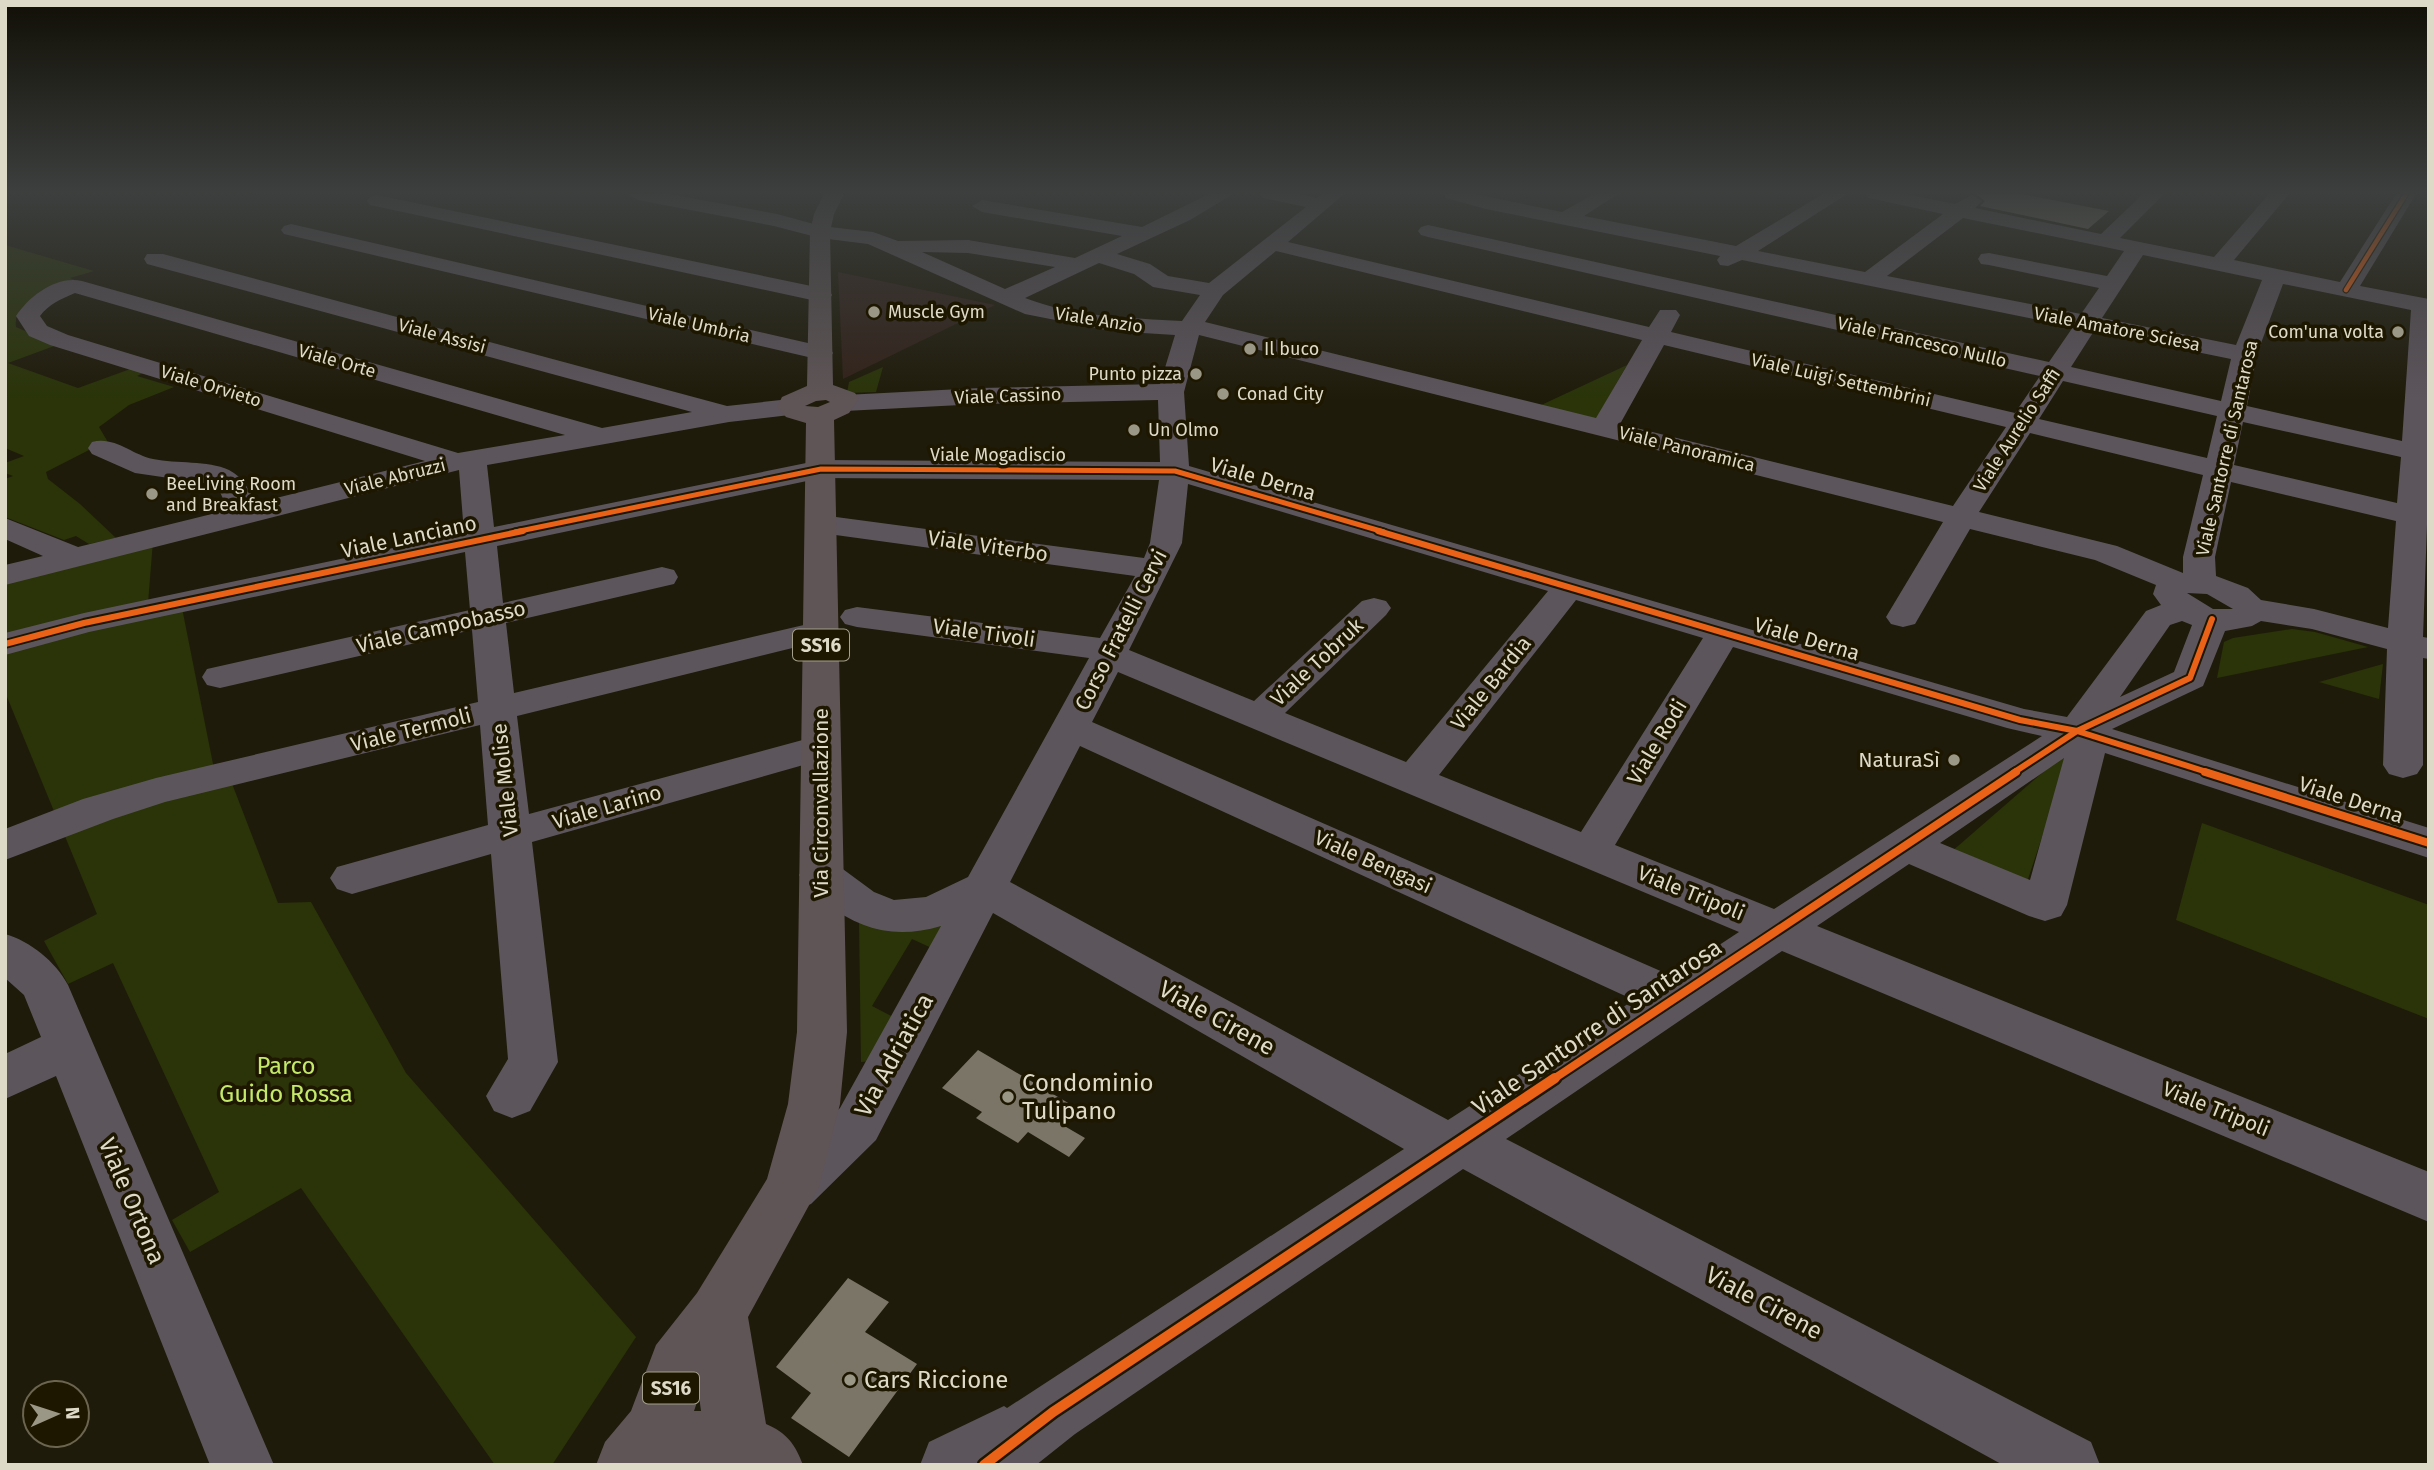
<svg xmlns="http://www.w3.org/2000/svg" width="2434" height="1470" font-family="'Fira Sans',sans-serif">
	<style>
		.commercial { fill: #32221a }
		.green { fill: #2a3408 }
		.building { fill: #7b7568 }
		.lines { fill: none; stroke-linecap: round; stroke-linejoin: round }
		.minor { fill: #5d555c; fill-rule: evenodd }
		.major { fill: #5f5557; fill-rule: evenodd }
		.cycleway-far4-casing { stroke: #1e1700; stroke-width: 7 }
		.cycleway-far3-casing { stroke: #1e1700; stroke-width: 9 }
		.cycleway-far2-casing { stroke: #1e1700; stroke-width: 10 }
		.cycleway-far1-casing { stroke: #1e1700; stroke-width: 12 }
		.cycleway-casing { stroke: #1e1700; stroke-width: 15 }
		.cycleway-far4 { stroke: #ea6118; stroke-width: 4.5 }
		.cycleway-far3 { stroke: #ea6118; stroke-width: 5 }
		.cycleway-far2 { stroke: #ea6118; stroke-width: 6 }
		.cycleway-far1 { stroke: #ea6118; stroke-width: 8 }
		.cycleway { stroke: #ea6118; stroke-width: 10 }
		.poi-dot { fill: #9b9786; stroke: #1e1700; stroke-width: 2.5 }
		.labels { text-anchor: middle; stroke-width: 7; stroke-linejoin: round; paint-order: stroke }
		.far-poi-label { font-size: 18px; fill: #dedac8; stroke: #1e1700; text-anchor: start }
		.far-street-label { font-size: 18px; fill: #dedac8; stroke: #1e1700 }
		.shield { fill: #1e1700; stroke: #a4a08c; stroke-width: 2 }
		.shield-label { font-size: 19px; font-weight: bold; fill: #dedac8 }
		.street-label { font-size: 21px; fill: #dedac8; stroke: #1e1700 }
		.poi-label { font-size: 21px; fill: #dedac8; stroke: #1e1700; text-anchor: end }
		.near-street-label { font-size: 24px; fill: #dedac8; stroke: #1e1700 }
		.near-park-label { font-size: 24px; fill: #c3e86a; stroke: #1e1700 }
		.near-poi-label { font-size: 24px; fill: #dedac8; stroke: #1e1700; text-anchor: start }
	</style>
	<rect width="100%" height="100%" fill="#1f1b0a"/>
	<!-- commercial -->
	<path class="commercial" d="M 838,272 L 995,305 L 843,379 Z"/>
	<!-- green -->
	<path class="green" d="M 5,245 L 94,271 L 70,278 L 77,281 C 57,289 12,299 16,327 L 57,345 L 8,363 L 78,388 L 133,368 L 145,372 L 137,376 L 174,387 L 129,405 L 99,427 L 109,444 L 89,450 L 46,472 L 48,479 L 80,504 L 116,538 L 89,544 L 76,536 L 64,540 L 5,517 L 5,479 L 13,476 L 5,473 L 5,463 L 24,456 L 5,448 Z
		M 1627,365 L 1595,421 L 1537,407 Z
		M 883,367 L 876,392 L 847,393 L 849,382 Z
		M 153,541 L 148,603 L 5,638 L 5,580 Z
		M 182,608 L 214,769 L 56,816 L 5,692 L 5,648 Z
		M 2292,629 L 2315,632 L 2368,647 L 2217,678 L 2224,642 L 2233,638 Z
		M 2383,664 L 2379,699 L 2319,682 Z
		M 2072,747 L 2025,888 L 1950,853 Z
		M 231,781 L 278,903 L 311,902 L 406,1073 L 636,1337 L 552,1465 L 495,1465 L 301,1188 L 190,1252 L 172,1220 L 219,1192 L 113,963 L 68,984 L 44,941 L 97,914 L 62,829 Z
		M 2202,823 L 2429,905 L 2429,1019 L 2176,920 Z
		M 955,918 L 936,950 L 912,939 L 872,1006 L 897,1019 L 874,1061 L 861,1062 L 859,921 Z"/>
	<!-- building -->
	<path class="building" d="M 1976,194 L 2022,194 L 2109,211 L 2088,229 L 1980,206 L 1985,201 Z
		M 978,1050 L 1075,1107 L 1061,1124 L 1085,1138 L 1069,1157 L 1028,1132 L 1018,1143 L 976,1118 L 982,1112 L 942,1088 Z
		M 848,1278 L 889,1302 L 865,1332 L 917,1364 L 849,1457 L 791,1418 L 811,1393 L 776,1367 Z"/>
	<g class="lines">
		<!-- minor -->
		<path class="minor" d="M 628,194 L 669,194 L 777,214 L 821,226 L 873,232 L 898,241 L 968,240 L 1075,258 L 1122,236 L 982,212 L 972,206 L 982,200 L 1142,227 L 1209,194 L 1233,194 L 1190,220 L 1117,254 L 1150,264 L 1168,276 L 1209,283 L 1306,207 L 1263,198 L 1260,194 L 1299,194 L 1317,198 L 1322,194 L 1344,194 L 1288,242 L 1649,327 L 1660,310 L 1676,310 L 1680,315 L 1671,332 L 2015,413 L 2040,376 L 1428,237 L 1421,235 L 1418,231 L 1421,227 L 1428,225 L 2049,362 L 2073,327 L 1742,260 L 1728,266 L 1720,265 L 1717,260 L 1720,256 L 1486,209 L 1446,198 L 1443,194 L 1475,194 L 1562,212 L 1594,194 L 1618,194 L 1584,216 L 1736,246 L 1823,194 L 1847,194 L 1758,251 L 1865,272 L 1943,214 L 1869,198 L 1866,194 L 1905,194 L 1955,204 L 1972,195 L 1982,201 L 1975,208 L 2101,234 L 2143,194 L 2164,194 L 2120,238 L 2214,257 L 2269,194 L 2289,194 L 2234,260 L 2340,282 L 2396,194 L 2416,194 L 2360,286 L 2429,299 L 2429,469 L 2423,637 L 2429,638 L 2429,659 L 2423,658 L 2423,765 L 2417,774 L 2403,778 L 2389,774 L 2383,765 L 2387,649 L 2312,629 L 2261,621 L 2252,626 L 2225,631 L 2203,686 L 2112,729 L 2429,828 L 2429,858 L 2105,753 L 2067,905 L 2061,916 L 2045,921 L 2029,916 L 1909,864 L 1817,926 L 2429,1172 L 2429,1222 L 1782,951 L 1506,1139 L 2091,1442 L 2100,1465 L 2003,1465 L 1463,1169 L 1075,1434 L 1036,1465 L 920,1465 L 929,1442 L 1004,1406 L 1007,1408 L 1404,1149 L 993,913 L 876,1140 L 811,1204 L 792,1211 L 773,1204 L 765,1187 L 773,1170 L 840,1108 L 941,926 C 897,939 862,931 826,903 C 815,894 806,887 799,875 L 806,864 L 821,860 L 836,864 L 874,892 L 894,900 L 926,897 L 968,877 L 1089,658 L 857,627 L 845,624 L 840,617 L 845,610 L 857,607 L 1100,638 L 1135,576 L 821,533 L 810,531 L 805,524 L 810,517 L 821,515 L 1144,558 L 1150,543 L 1159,480 L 821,478 L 497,546 L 503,603 L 662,567 L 674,570 L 678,577 L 674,584 L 506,623 L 514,693 L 821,621 L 833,624 L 838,631 L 833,638 L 517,716 L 529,814 L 821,735 L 835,738 L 840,747 L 835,756 L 532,842 L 558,1062 L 530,1111 L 512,1118 L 494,1111 L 486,1096 L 508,1059 L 491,854 L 352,894 L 337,889 L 330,878 L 337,867 L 488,825 L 480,725 L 165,802 L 113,819 L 5,860 L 5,829 L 83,799 L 156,778 L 478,702 L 472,630 L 220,688 L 207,685 L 202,677 L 207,669 L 470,610 L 465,552 L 89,632 L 5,655 L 5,633 L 84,613 L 464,533 L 459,470 L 5,585 L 5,565 L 43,556 L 5,539 L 5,518 L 78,547 L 228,510 L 220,492 L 210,484 L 135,473 L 92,454 L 88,448 L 92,442 C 115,436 132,455 153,459 C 177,464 207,460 229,470 C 243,477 249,490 256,503 L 425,461 L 50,345 L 29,336 L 16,316 C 29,296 57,275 82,281 L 602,428 L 692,412 L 147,264 L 144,259 L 147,254 L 163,254 L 727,406 L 790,399 L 799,401 L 803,407 L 799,413 L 790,415 L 729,422 L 487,465 L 494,527 L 821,460 L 1160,462 L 1158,400 L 980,404 L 845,411 L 836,409 L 832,403 L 836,397 L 845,395 L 980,388 L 1160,384 L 1175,335 L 1111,331 L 1025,314 L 868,244 L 820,238 L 774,226 L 638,200 ZM 1963,218 L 2105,247 L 2124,251 L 2107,276 L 1989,253 L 1981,254 L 1978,259 L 1981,264 L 1989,265 L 2099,288 L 2081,314 L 1887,276 ZM 1276,251 L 1642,340 L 1596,418 L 1205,322 L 1223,295 ZM 922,252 L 968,253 L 1055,267 L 1005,289 ZM 2143,255 L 2262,280 L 2236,345 L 2102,318 ZM 1099,263 L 1134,274 L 1153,287 L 1200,295 L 1182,321 C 1130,318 1074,317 1025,298 ZM 2283,284 L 2411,310 L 2402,441 L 2247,406 L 2257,354 ZM 75,293 L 565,435 L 458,453 L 68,335 L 47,326 L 40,316 C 49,304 61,299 75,293 ZM 2094,331 L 2231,359 L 2221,401 L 2071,367 ZM 1199,335 L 1943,522 L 1886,617 L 1891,624 L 1903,627 L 1915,624 L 1970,529 L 2095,560 L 2156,585 L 2153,594 L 2161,605 L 2146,611 L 2067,717 L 2024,709 L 1189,466 L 1184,392 ZM 1664,345 L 2006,427 L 1953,506 L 1620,424 ZM 2063,381 L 2217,416 L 2207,458 L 2039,419 ZM 2243,422 L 2401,457 L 2397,503 L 2234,465 ZM 2030,433 L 2203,475 L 2183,557 L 2183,573 L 2117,546 L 1979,512 ZM 2231,482 L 2396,521 L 2388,628 L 2314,609 L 2261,600 L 2248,588 L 2216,576 L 2215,557 ZM 1188,484 L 1548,591 L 1406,762 L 1285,713 L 1386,615 L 1391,608 L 1386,601 L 1374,598 L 1362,601 L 1254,701 L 1129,650 L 1182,543 ZM 2187,593 L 2207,594 L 2233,609 L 2213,609 ZM 1576,600 L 1703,638 L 1581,832 L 1439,775 ZM 2182,621 L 2192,625 L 2174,672 L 2120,697 L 2170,625 ZM 1733,647 L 2007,728 L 2042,736 L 1774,909 L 1615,845 ZM 1118,672 L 1739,932 L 1672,976 L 1092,722 ZM 1080,746 L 1634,1000 L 1448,1120 L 1010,882 ZM 2064,758 L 2030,880 L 1940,843 Z
			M 377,195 L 821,288 L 829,290 L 832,295 L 829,300 L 821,302 L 370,205 L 367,201 L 370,197 Z
			M 291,224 L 821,346 L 830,348 L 833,353 L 830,358 L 821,360 L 284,234 L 281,230 L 284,226 Z
			M 5,934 C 30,941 56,962 68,985 L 274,1465 L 210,1465 L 56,1076 L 5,1099 L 5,1054 L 41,1037 L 24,995 L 5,978 Z"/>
		<!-- major -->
		<path class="major" d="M 824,194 L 844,194 L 834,214 L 830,232 L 833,385 L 855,393 L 859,399 L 849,413 L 834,420 L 847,1032 L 840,1104 L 819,1187 L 748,1317 L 766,1424 C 787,1433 795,1444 803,1465 L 596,1465 L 605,1442 L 631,1411 L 656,1345 L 697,1293 L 767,1179 L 788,1104 L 797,1032 L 806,423 L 786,417 L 777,407 L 782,397 L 807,386 L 810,232 L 814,214 ZM 826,400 L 830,402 L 818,407 L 805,406 L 816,401 ZM 699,1396 L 701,1411 L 694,1411 Z"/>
		<!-- cycleway-far4 casing -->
		<g class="cycleway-far4-casing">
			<path id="cycleway-far4" d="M 2346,290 L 2406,194"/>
		</g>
		<!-- cycleway-far3 casing -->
		<g class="cycleway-far3-casing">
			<path id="cycleway-far3" d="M 515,532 L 821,469 L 1175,471 L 1384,532"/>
		</g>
		<!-- cycleway-far2 casing -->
		<g class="cycleway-far2-casing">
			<path id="cycleway-far2" d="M 1378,531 L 2020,720 L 2077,731 L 2210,773
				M 5,644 L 84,623 L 523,531
				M 2013,773 L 2077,731 L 2190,678 L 2212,619"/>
		</g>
		<!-- cycleway-far1 casing -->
		<g class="cycleway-far1-casing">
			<path id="cycleway-far1" d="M 2205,772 L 2429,843
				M 1552,1080 L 2016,772"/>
		</g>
		<!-- cycleway casing -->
		<g class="cycleway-casing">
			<path id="cycleway" d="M 984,1465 L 1053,1412 L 1555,1078"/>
		</g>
		<!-- cycleway-far4 -->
		<use href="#cycleway-far4" class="cycleway-far4"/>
		<!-- cycleway-far3 -->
		<use href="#cycleway-far3" class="cycleway-far3"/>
		<!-- cycleway-far2 -->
		<use href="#cycleway-far2" class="cycleway-far2"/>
		<!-- cycleway-far1 -->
		<use href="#cycleway-far1" class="cycleway-far1"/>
		<!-- cycleway -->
		<use href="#cycleway" class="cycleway"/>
	</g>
	<!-- sky -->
	<linearGradient id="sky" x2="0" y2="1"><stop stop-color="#110f06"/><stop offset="0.48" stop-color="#3c3f3e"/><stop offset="1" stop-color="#3c3f3e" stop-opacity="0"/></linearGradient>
	<rect width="2434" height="400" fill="url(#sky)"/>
	<!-- markers -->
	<g class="poi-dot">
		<circle cx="874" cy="312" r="7"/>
		<circle cx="2398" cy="332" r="7"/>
		<circle cx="1250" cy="349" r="7"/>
		<circle cx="1196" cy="374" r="7"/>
		<circle cx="1223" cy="394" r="7"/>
		<circle cx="1134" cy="430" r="7"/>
		<circle cx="152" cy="494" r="7"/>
		<circle cx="1954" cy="760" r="7"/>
		<circle cx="1008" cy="1097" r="7"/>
		<circle cx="850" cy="1380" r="7"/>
	</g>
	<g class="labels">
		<!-- far-poi labels -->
		<g class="far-poi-label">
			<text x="888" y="318">Muscle Gym</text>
			<text x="2384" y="338" text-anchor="end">Com'una volta</text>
			<text x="1264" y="355">Il buco</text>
			<text x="1182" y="380" text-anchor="end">Punto pizza</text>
			<text x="1237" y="400">Conad City</text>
			<text x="1148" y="436">Un Olmo</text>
			<text x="166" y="490">BeeLiving Room<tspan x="166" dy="21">and Breakfast</tspan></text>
		</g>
		<!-- far-street labels -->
		<g class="far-street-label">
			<text transform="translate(1099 320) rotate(9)" y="6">Viale Anzio</text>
			<text transform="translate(699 325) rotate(13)" y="6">Viale Umbria</text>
			<text transform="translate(2117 329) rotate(11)" y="6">Viale Amatore Sciesa</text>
			<text transform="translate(442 336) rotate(15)" y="6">Viale Assisi</text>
			<text transform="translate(1922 342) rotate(13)" y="6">Viale Francesco Nullo</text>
			<text transform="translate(337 361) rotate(16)" y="6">Viale Orte</text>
			<text transform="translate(1841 380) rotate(13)" y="6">Viale Luigi Settembrini</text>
			<text transform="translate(211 386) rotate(17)" y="6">Viale Orvieto</text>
			<text transform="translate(1008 396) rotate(-2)" y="6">Viale Cassino</text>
			<text transform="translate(2017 430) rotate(-57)" y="6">Viale Aurelio Saffi</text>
			<text transform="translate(2227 448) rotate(-77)" y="6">Viale Santorre di Santarosa</text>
			<text transform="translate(1687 449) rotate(14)" y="6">Viale Panoramica</text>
			<text x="998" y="461">Viale Mogadiscio</text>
			<text transform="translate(395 477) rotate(-14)" y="6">Viale Abruzzi</text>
		</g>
		<!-- shield labels -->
		<g class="shield">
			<rect x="793" y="629.5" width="56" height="31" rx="5"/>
			<rect x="643" y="1372.5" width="56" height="31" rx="5"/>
		</g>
		<g class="shield-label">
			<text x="821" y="652">SS16</text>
			<text x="671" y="1395">SS16</text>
		</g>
		<!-- street labels -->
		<g class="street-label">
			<text transform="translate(1263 479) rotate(16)" y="7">Viale Derna</text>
			<text transform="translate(409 537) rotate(-12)" y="7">Viale Lanciano</text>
			<text transform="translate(988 546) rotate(8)" y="7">Viale Viterbo</text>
			<text transform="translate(441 627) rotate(-13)" y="7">Viale Campobasso</text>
			<text transform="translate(1121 630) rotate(-63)" y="7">Corso Fratelli Cervi</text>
			<text transform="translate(984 633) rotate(8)" y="7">Viale Tivoli</text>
			<text transform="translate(1807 639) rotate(16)" y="7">Viale Derna</text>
			<text transform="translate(1317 662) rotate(-43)" y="7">Viale Tobruk</text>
			<text transform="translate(1491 683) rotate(-51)" y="7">Viale Bardia</text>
			<text transform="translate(411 730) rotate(-14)" y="7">Viale Termoli</text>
			<text transform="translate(1657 742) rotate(-59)" y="7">Viale Rodi</text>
			<text transform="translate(505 780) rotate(-96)" y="7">Viale Molise</text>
			<text transform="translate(2351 800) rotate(18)" y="7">Viale Derna</text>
			<text transform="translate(821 803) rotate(-90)" y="7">Via Circonvallazione</text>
			<text transform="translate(607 807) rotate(-16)" y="7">Viale Larino</text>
			<text transform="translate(1373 862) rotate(24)" y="7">Viale Bengasi</text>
			<text transform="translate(1691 893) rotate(22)" y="7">Viale Tripoli</text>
			<text transform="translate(2216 1109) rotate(22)" y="7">Viale Tripoli</text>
		</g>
		<!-- poi labels -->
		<g class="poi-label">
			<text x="1940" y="767">NaturaSì</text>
		</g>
		<!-- near-street labels -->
		<g class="near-street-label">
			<text transform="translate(1217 1018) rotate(29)" y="8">Viale Cirene</text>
			<text transform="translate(1597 1027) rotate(-34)" y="8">Viale Santorre di Santarosa</text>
			<text transform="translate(894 1055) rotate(-61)" y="8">Via Adriatica</text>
			<text transform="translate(132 1201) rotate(67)" y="8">Viale Ortona</text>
			<text transform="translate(1764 1303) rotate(28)" y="8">Viale Cirene</text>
		</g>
		<!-- near-park labels -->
		<g class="near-park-label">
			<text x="286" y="1074">Parco<tspan x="286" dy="28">Guido Rossa</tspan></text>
		</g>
		<!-- near-poi labels -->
		<g class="near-poi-label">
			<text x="1022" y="1091">Condominio<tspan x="1022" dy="28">Tulipano</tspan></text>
			<text x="864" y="1388">Cars Riccione</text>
		</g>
	</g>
	<!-- border -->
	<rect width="2434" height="1470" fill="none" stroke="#dedac8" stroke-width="14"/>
	<!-- north arrow -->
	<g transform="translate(56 1414) rotate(87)"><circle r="33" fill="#1e1700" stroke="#6b6550" stroke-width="2"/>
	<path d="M0-5L12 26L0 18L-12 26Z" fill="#9b9786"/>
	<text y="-10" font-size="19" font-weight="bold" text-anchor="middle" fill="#dedac8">N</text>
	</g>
</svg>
